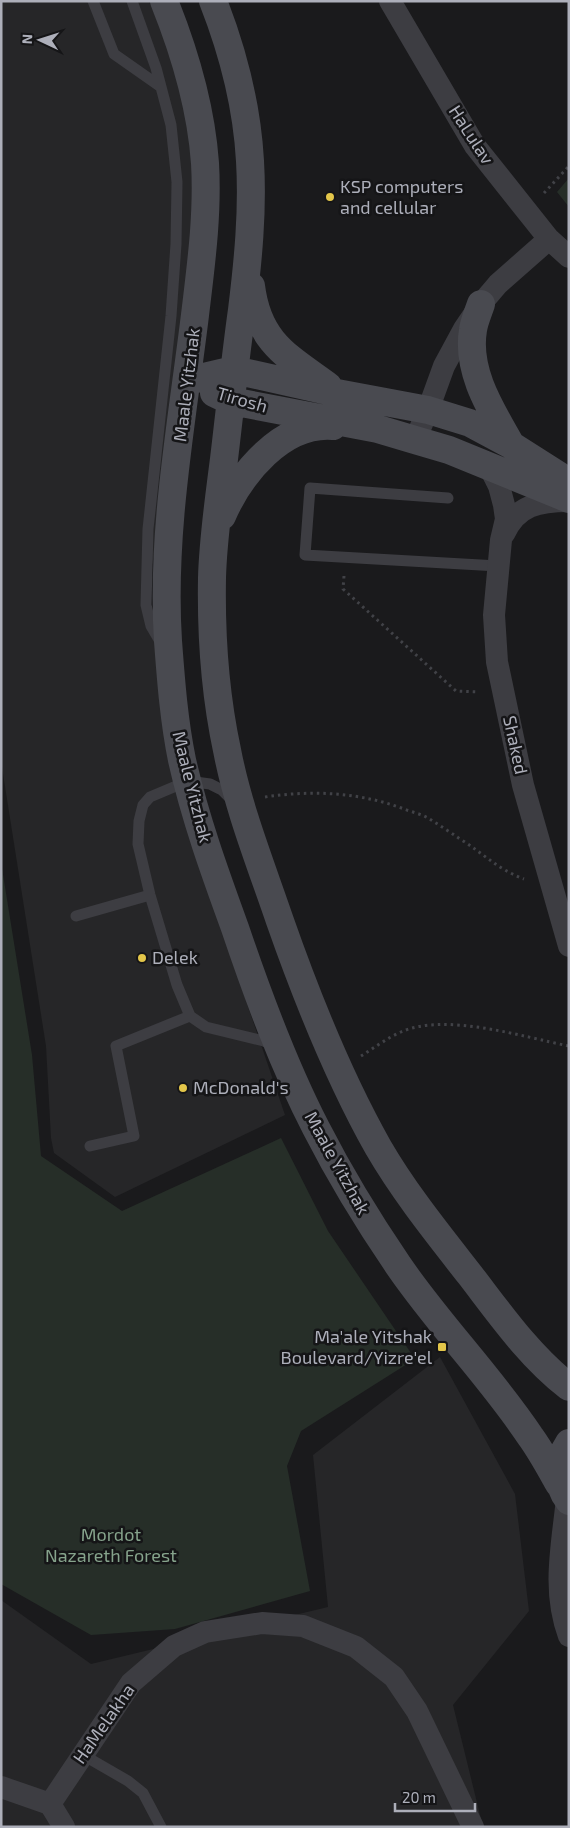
<svg xmlns="http://www.w3.org/2000/svg" width="570" height="1828" font-family="'Exo 2',sans-serif">
	<style>
		.built { fill: #262628 }
		.green { fill: #262e28 }
		.lines { fill: none; stroke-linecap: round; stroke-linejoin: round }
		.path { stroke: #414247; stroke-width: 3; stroke-dasharray: 2.5 4; stroke-linecap: butt }
		.lane { stroke: #3d3d42; stroke-width: 11 }
		.street { stroke: #3d3d42; stroke-width: 22 }
		.secondary { stroke: #494a50; stroke-width: 28 }
		.poi-dot { fill: #e3c64a; stroke: #151517; stroke-width: 2 }
		.labels { text-anchor: middle; stroke-width: 5; stroke-linejoin: round; paint-order: stroke }
		.street-label { font-size: 18px; fill: #adafba; stroke: #151517 }
		.poi-label { font-size: 18px; fill: #adafba; stroke: #151517; text-anchor: start }
		.park-label { font-size: 18px; fill: #86a38c; stroke: #151517 }
	</style>
	<rect width="100%" height="100%" fill="#1a1a1c"/>
	<!-- built -->
	<path class="built" d="M 1,1 L 149,1 L 177,69 L 200,177 L 175,442 L 148,586 L 169,747 L 241,986 L 285,1115 L 115,1197 L 54,1153 L 51,1138 L 46,1046 L 1,761 Z
		M 440,1357 L 515,1494 L 529,1611 L 453,1705 L 483,1827 L 1,1827 L 1,1600 L 91,1664 L 328,1607 L 313,1455 Z"/>
	<!-- green -->
	<path class="green" d="M 569,178 L 569,207 L 557,192 Z
		M 1,862 L 32,1055 L 41,1156 L 122,1211 L 281,1138 L 328,1231 L 415,1359 L 301,1431 L 287,1466 L 310,1591 L 175,1629 L 91,1635 L 1,1584 Z"/>
	<g class="lines">
		<!-- path -->
		<path class="path" d="M 544,193 L 569,166
			M 344,576 L 343,589 L 456,691 L 479,692
			M 265,797 C 312,790 359,792 404,809 C 412,812 421,814 428,818 C 439,825 450,832 460,839 C 483,853 497,869 524,879
			M 361,1056 C 374,1048 387,1038 401,1032 C 445,1012 523,1037 569,1046"/>
		<!-- lane -->
		<path class="lane" d="M 93,1 L 114,54 L 161,87
			M 132,1 L 156,68 L 171,125 L 177,182 L 176,244 L 171,316 L 148,529 L 146,605 L 151,626 L 161,643
			M 448,498 L 310,488 L 305,555 L 498,566
			M 232,800 L 222,790 L 210,784 L 188,781 L 150,797 L 143,805 L 139,821 L 138,844 L 150,895 L 177,985 L 190,1016 L 206,1027 L 264,1041 L 276,1047
			M 76,916 L 150,895
			M 90,1146 L 134,1136 L 116,1046 L 190,1016
			M 83,1755 L 128,1781 L 143,1793 L 161,1827"/>
		<!-- street -->
		<path class="street" d="M 390,1 L 475,146 L 549,239 L 569,257
			M 415,440 L 428,410 L 444,366 L 464,329 L 481,304 L 498,284 L 549,239
			M 490,468 L 499,486 L 504,505 L 506,519 L 501,540 L 494,615 L 497,662 L 523,785 L 569,946
			M 504,534 C 517,505 539,501 569,501
			M 567,1499 C 562,1546 552,1591 569,1636
			M 1,1787 L 50,1804
			M 50,1804 L 131,1683 L 174,1646 L 205,1632 L 262,1623 L 303,1626 L 356,1647 L 394,1677 L 417,1711 L 473,1827
			M 50,1804 L 64,1827"/>
		<!-- secondary -->
		<path class="secondary" d="M 164,1 C 185,53 201,107 205,163 C 208,214 201,265 195,315 C 182,422 161,533 168,641 C 171,681 174,721 182,760 C 195,818 215,873 235,928 C 258,996 283,1064 316,1128 C 340,1175 368,1221 398,1265 C 439,1325 490,1376 530,1436 C 541,1451 550,1468 559,1484
			M 213,1 C 233,52 247,107 250,161 C 253,211 248,261 242,310 C 235,360 230,409 224,459 C 219,499 213,538 212,578 C 211,635 215,694 227,750 C 238,808 261,865 280,921 C 307,998 338,1076 378,1147 C 404,1192 438,1234 470,1275 C 500,1314 529,1356 569,1387
			M 251,286 C 258,342 287,356 328,386
			M 481,304 C 478,313 474,322 473,330 C 466,372 492,411 511,445
			M 187,381 L 234,370 L 337,393 L 428,410 L 470,423 L 511,445 L 569,482
			M 214,393 L 231,401 L 378,429 L 415,440 L 449,450 L 569,499
			M 222,516 C 240,474 282,422 333,426
			M 569,1443 C 557,1461 555,1483 569,1501"/>
	</g>
	<!-- markers -->
	<g class="poi-dot">
		<circle cx="330" cy="197" r="5"/>
		<circle cx="142" cy="958" r="5"/>
		<circle cx="183" cy="1088" r="5"/>
		<rect x="437" y="1342" width="10" height="10" rx="2.5"/>
	</g>
	<g class="labels">
		<!-- street labels -->
		<g class="street-label">
			<text transform="translate(471 135) rotate(57)" y="6">HaLulav</text>
			<text transform="translate(187 385) rotate(-83)" y="6">Maale Yitzhak</text>
			<text transform="translate(242 400) rotate(16)" y="6">Tirosh</text>
			<text transform="translate(515 745) rotate(78)" y="6">Shaked</text>
			<text transform="translate(192 787) rotate(76)" y="6">Maale Yitzhak</text>
			<text transform="translate(337 1163) rotate(61)" y="6">Maale Yitzhak</text>
			<text transform="translate(104 1724) rotate(-55)" y="6">HaMelakha</text>
		</g>
		<!-- poi labels -->
		<g class="poi-label">
			<text x="340" y="193">KSP computers<tspan x="340" dy="21">and cellular</tspan></text>
			<text x="152" y="964">Delek</text>
			<text x="193" y="1094">McDonald's</text>
			<text x="432" y="1343" text-anchor="end">Ma'ale Yitshak<tspan x="432" dy="21">Boulevard/Yizre'el</tspan></text>
		</g>
		<!-- park labels -->
		<g class="park-label">
			<text x="111" y="1541">Mordot<tspan x="111" dy="21">Nazareth Forest</tspan></text>
		</g>
	</g>
	<!-- border -->
	<rect width="570" height="1828" fill="none" stroke="#adafba" stroke-width="5"/>
	<!-- north arrow -->
	<g transform="translate(40 40) rotate(274)" stroke="#151517" stroke-width="4" paint-order="stroke">
	<path d="M0-4L9 19L0 12L-9 19Z" fill="#adafba"/>
	<text y="-8" font-size="14" font-weight="bold" text-anchor="middle" fill="#adafba">N</text>
	</g>
	<!-- scale -->
	<path d="M395 1803v8h80v-8" fill="none" stroke="#adafba" stroke-width="2.5"/>
	<text x="402" y="1803" font-size="15" fill="#adafba" stroke="#151517" stroke-width="4" paint-order="stroke">20 m</text>
</svg>
